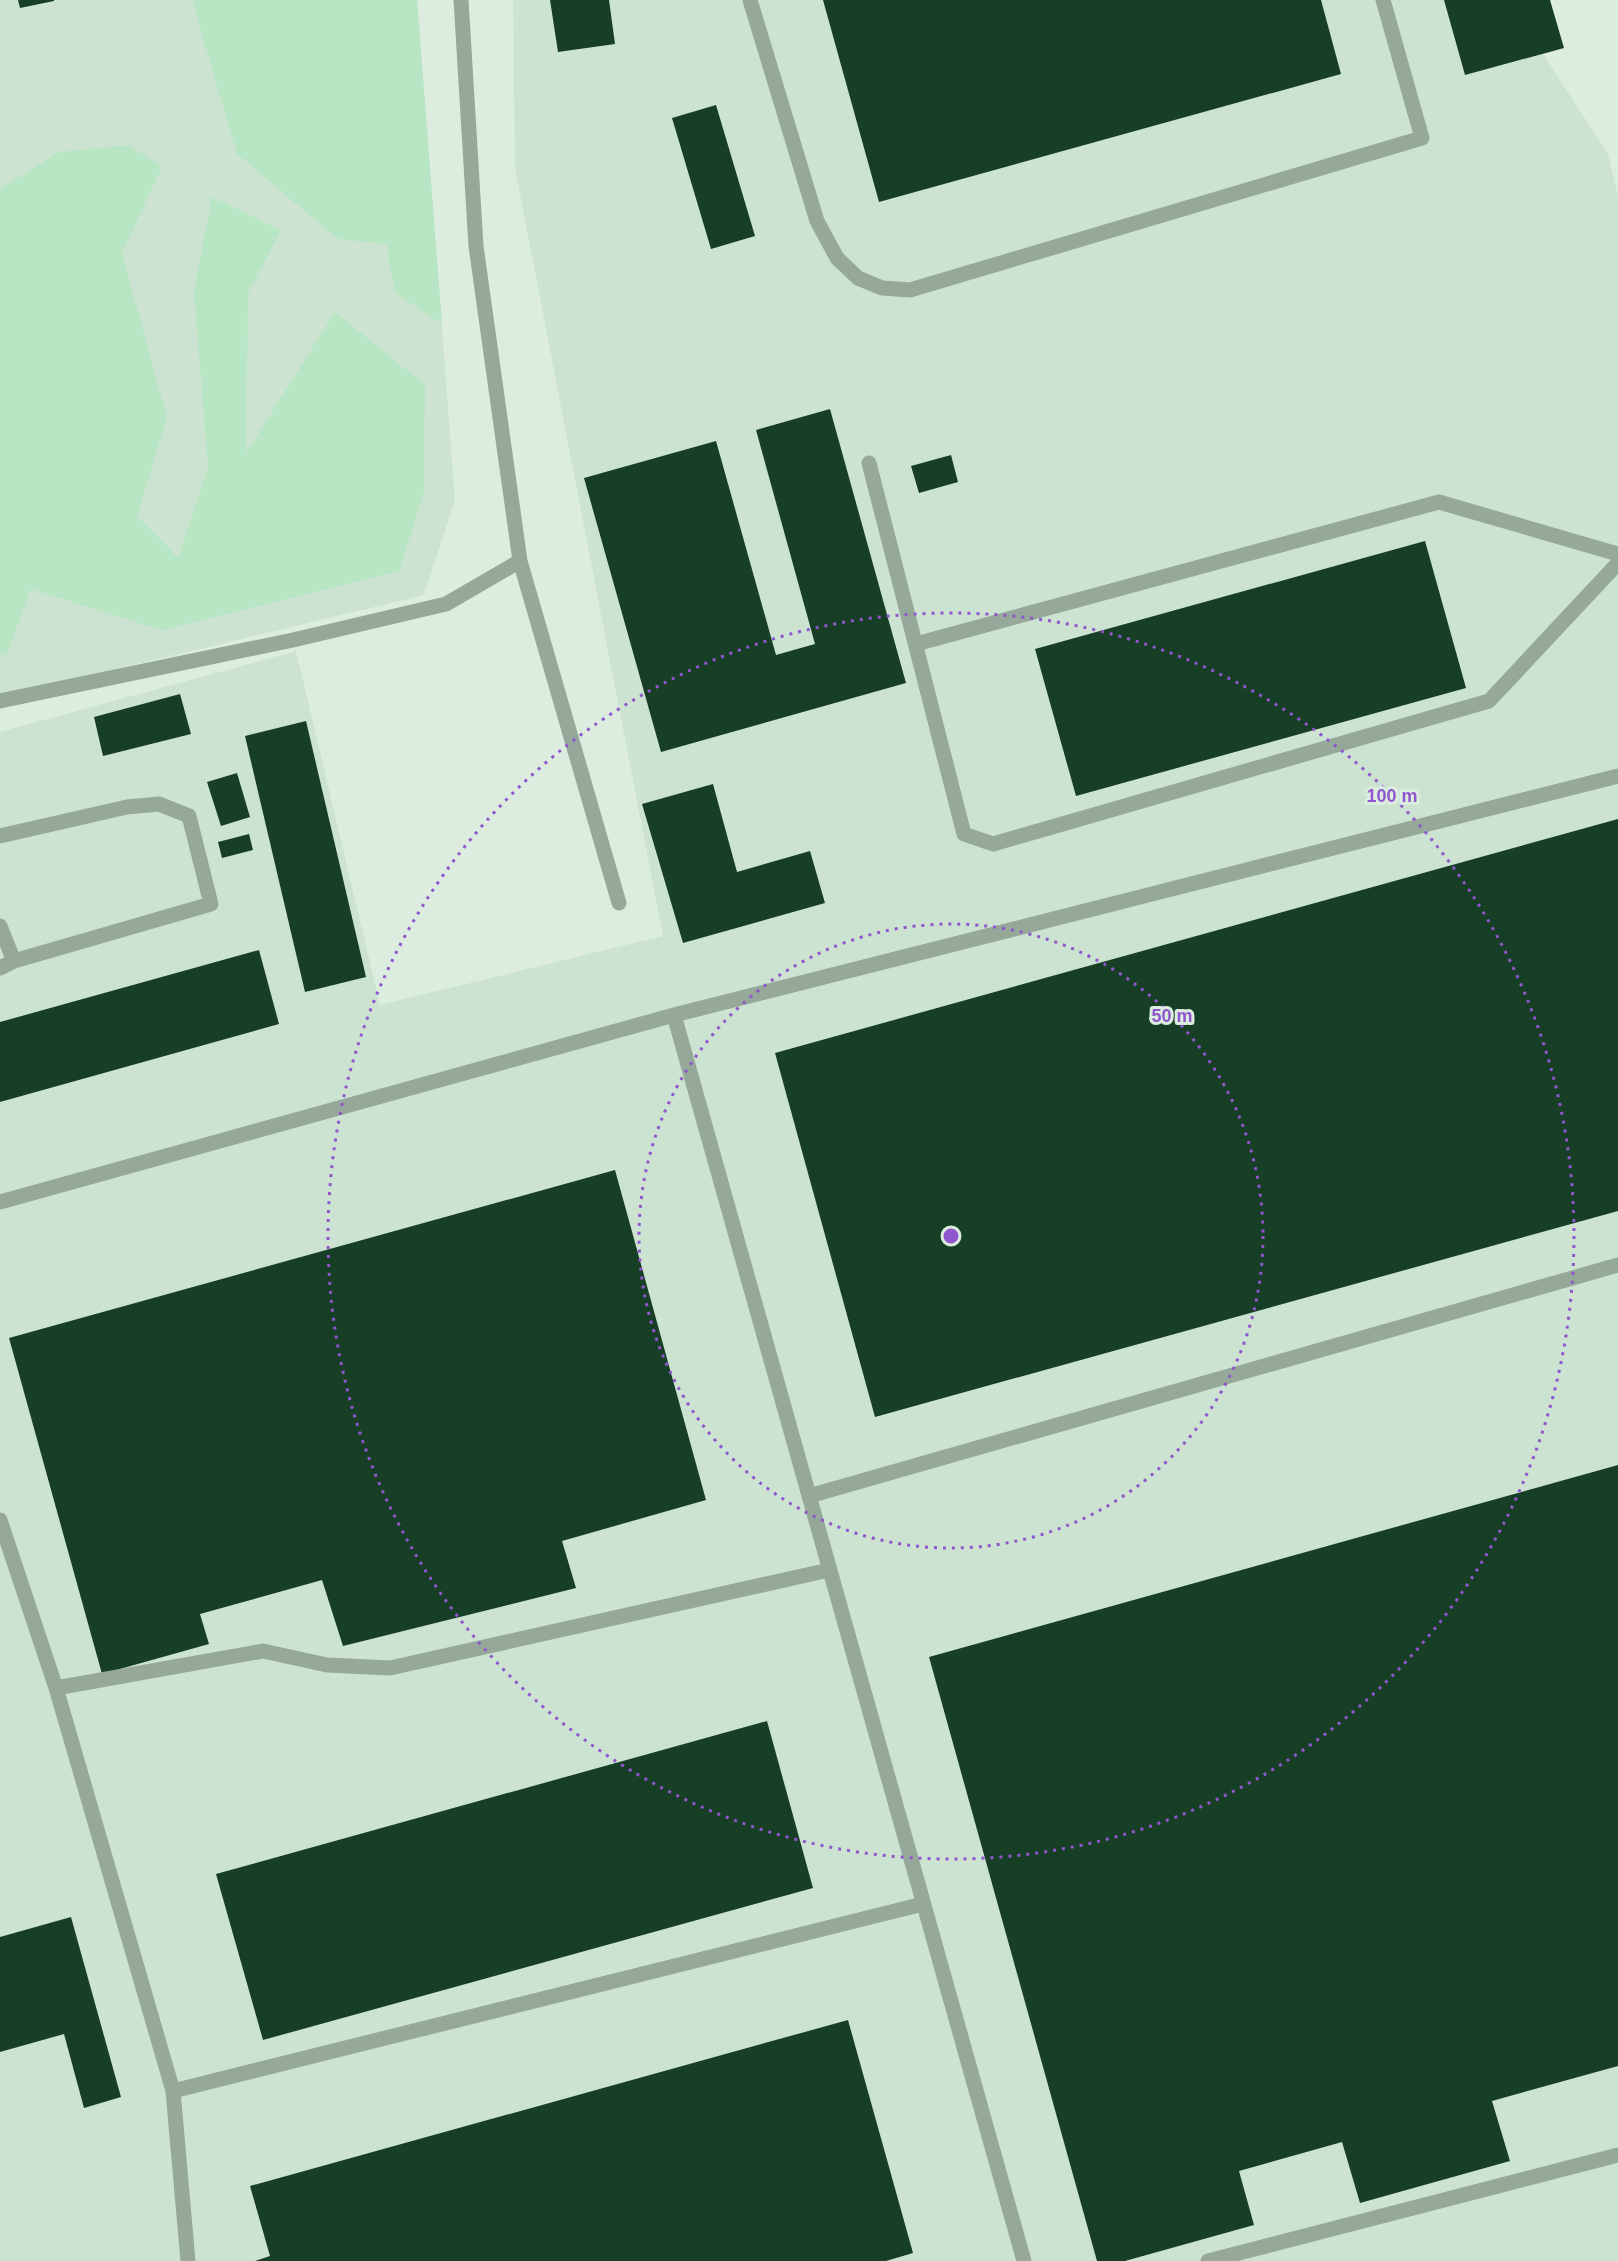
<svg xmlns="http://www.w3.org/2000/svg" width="1618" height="2261" font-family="Helvetica,sans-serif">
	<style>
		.built { fill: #cce3d1 }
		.green { fill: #b8e5c4 }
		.building { fill: #173f25 }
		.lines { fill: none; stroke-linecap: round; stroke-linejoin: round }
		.minor { stroke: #96a89a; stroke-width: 15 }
		.ring { fill: none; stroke: #8f56ce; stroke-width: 3; stroke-dasharray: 3 6 }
		.centre { fill: #8f56ce; stroke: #dcede0; stroke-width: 3 }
		.ring-label { font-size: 18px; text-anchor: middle; font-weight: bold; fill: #8f56ce; stroke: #dcede0; stroke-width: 6; stroke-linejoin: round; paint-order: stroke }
	</style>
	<rect width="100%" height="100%" fill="#dcede0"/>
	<!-- built -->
	<path class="built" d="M 0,0 L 417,0 L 455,500 L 424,595 L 0,697 Z
		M 513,0 L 1550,0 L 1564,48 L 1543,54 L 1608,154 L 1618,198 L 1618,2261 L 0,2261 L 0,732 L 296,651 L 380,1005 L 663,936 L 515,168 Z"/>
	<!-- green -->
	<path class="green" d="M 192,0 L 417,0 L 442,324 L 395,293 L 386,244 L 338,239 L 237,154 Z
		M 129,145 L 162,167 L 122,253 L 167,418 L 137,516 L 178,558 L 208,468 L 194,291 L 212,197 L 281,230 L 248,293 L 246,453 L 335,312 L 425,385 L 424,492 L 399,571 L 161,630 L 31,589 L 7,654 L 0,656 L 0,189 L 59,152 Z"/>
	<!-- building -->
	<path class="building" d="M 18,0 L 54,0 L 54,1 L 20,8 Z
		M 550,0 L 609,0 L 615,44 L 558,52 Z
		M 823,0 L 1321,0 L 1341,74 L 879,202 Z
		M 1444,0 L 1550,0 L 1564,48 L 1465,75 Z
		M 716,105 L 755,236 L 711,249 L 672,118 Z
		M 830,409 L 906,683 L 661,752 L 584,478 L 716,441 L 776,655 L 815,644 L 756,430 Z
		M 951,455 L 958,482 L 919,493 L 911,466 Z
		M 1425,541 L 1466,688 L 1076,796 L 1035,649 Z
		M 180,694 L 191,734 L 103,756 L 94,717 Z
		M 306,721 L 366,977 L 305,992 L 245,736 Z
		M 237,773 L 250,817 L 221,826 L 207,782 Z
		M 713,784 L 737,872 L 810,851 L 825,903 L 683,943 L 642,804 Z
		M 1618,819 L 1618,1211 L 875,1417 L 775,1053 Z
		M 249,834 L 253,850 L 222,858 L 218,842 Z
		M 259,950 L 279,1024 L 0,1102 L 0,1022 Z
		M 615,1170 L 706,1500 L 562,1541 L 576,1588 L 343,1646 L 322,1580 L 200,1614 L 209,1644 L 102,1674 L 9,1338 Z
		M 1618,1465 L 1618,2066 L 1492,2101 L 1510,2161 L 1360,2203 L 1342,2142 L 1239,2171 L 1254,2225 L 1125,2261 L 1097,2261 L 929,1657 Z
		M 767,1721 L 813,1888 L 263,2040 L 216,1874 Z
		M 71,1917 L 121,2097 L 84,2108 L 64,2034 L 0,2052 L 0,1937 Z
		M 848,2020 L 913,2253 L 886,2261 L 255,2261 L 270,2256 L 250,2186 Z"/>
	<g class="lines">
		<!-- minor -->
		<path class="minor" d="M 750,0 L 817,221 L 837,258 L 858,278 L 882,288 L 910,290 L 1422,138 L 1383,0
			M 869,463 L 964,834 L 993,844 L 1489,701 L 1618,563
			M 520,561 L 619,903
			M 916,644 L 1439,502 L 1618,554
			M 0,701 L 293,640 L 446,604 L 520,561 L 476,246 L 461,0
			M 0,836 L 127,807 L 159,804 L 189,816 L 211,904 L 14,961 L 0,968
			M 0,926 L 14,961
			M 674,1015 L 1618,776
			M 0,1202 L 674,1015 L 1024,2261
			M 809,1496 L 1618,1265
			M 0,1520 L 56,1688 L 173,2091 L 188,2261
			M 56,1688 L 263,1651 L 327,1665 L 390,1668 L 829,1570
			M 173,2091 L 923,1904
			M 1208,2261 L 1618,2155"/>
	</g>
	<!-- distance rings -->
	<g class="ring">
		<circle cx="951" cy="1236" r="312"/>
		<circle cx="951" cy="1236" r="623"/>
	</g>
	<circle cx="951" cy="1236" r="9" class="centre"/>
	<g class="ring-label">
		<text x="1392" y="802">100 m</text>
		<text x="1172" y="1022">50 m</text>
	</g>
</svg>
